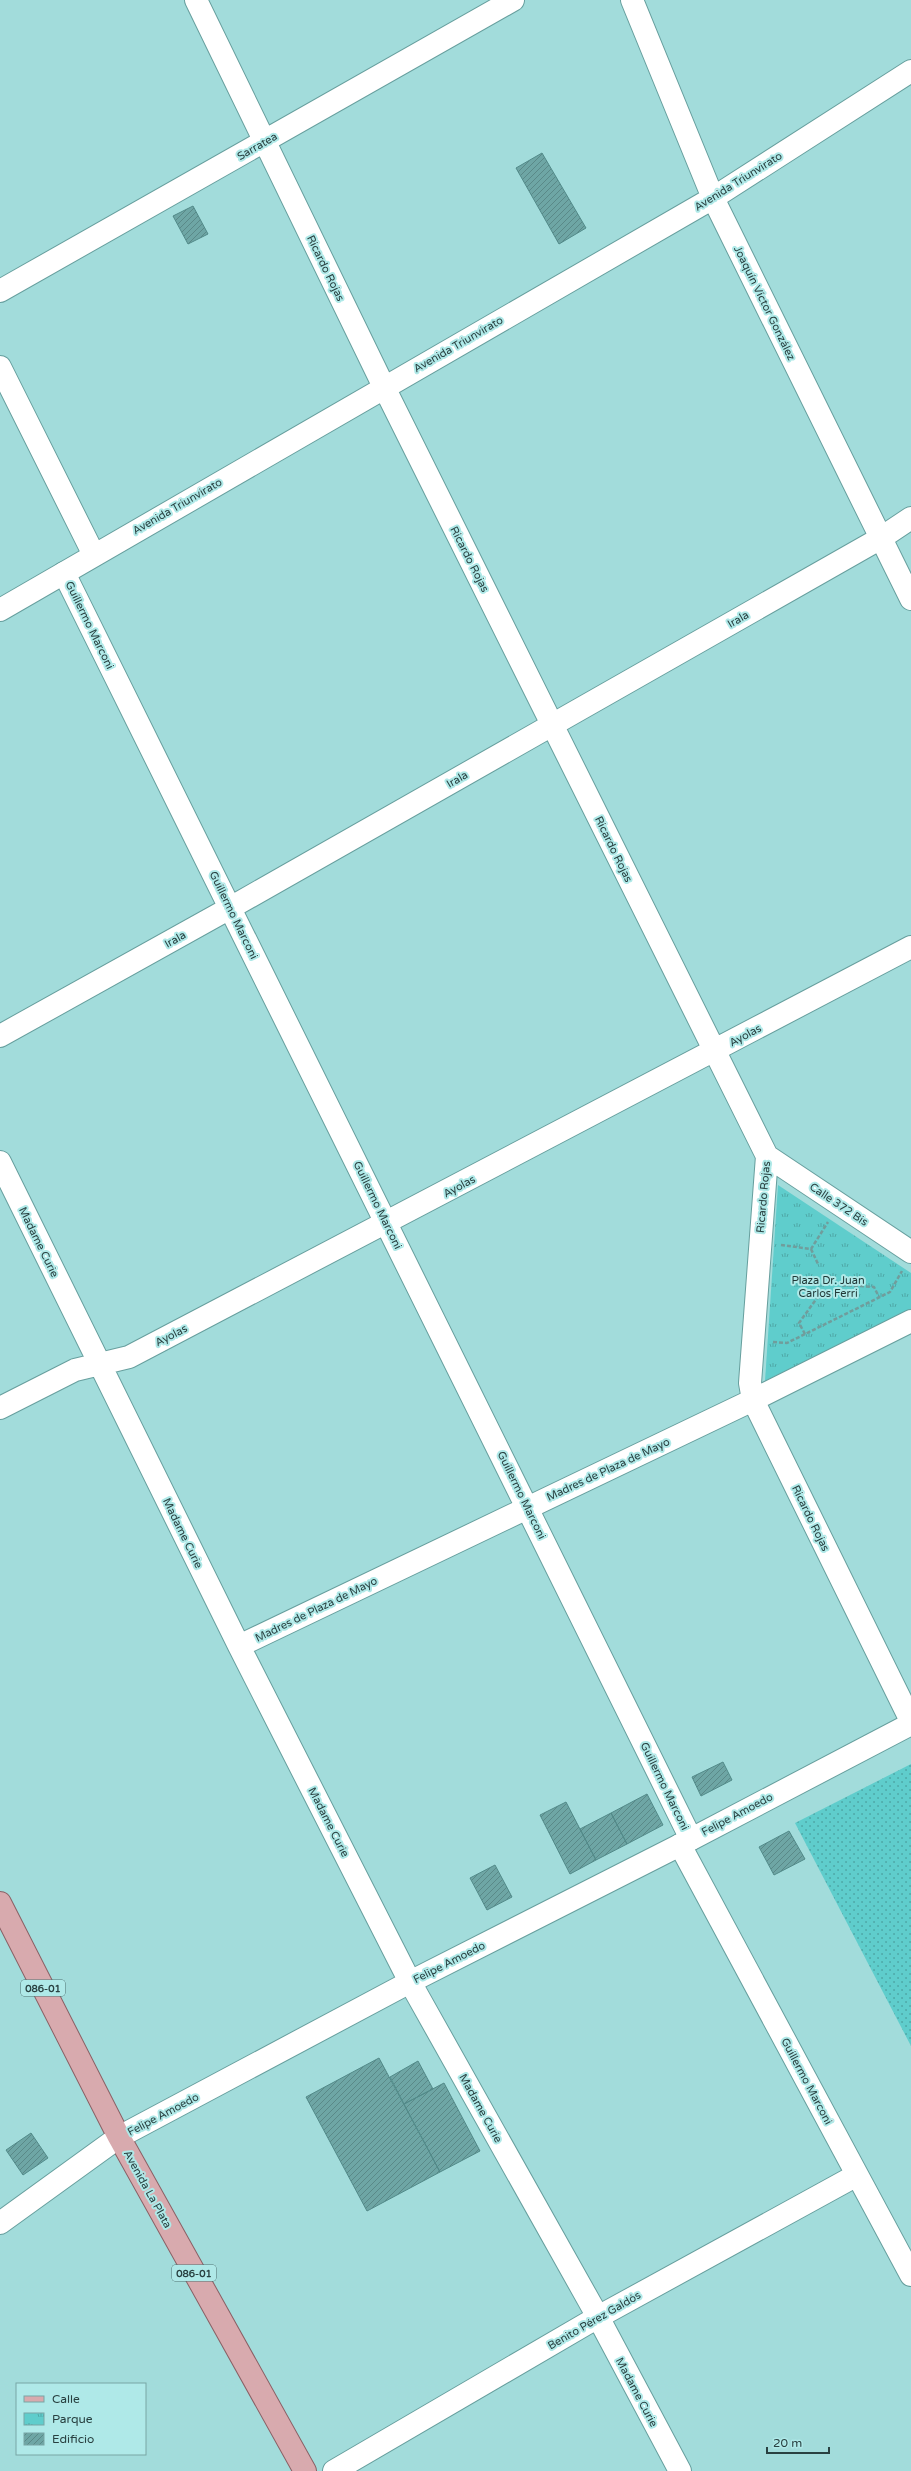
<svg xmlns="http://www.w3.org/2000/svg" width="911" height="2471" font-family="'Varela Round',sans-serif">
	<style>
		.grass { fill: url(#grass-dots) }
		.park { fill: url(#park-tufts) }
		.building { fill: url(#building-hatch); stroke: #528a89 }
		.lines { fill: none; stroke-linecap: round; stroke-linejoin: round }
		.minor-casing { stroke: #679f9e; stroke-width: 24 }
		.tertiary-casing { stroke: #679f9e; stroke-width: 24 }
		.secondary-casing { stroke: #679f9e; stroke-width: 24 }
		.primary-casing { stroke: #8a6065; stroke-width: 24 }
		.path { stroke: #709d9c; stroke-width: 2.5; stroke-dasharray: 4 2; stroke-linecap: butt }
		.minor { stroke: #fff; stroke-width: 22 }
		.tertiary { stroke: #fff; stroke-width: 22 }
		.secondary { stroke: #fff; stroke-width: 22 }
		.primary { stroke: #d8aaae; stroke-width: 22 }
		.labels { text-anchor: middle; stroke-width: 4; stroke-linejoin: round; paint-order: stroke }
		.shield { fill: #afe9e8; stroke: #517373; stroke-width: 1 }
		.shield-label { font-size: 10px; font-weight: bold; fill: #294141 }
		.street-label { font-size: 11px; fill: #294141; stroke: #afe9e8 }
		.park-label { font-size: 11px; fill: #203837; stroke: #afe9e8 }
	</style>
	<defs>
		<pattern id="grass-dots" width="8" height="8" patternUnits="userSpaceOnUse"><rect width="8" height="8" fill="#5fcdcc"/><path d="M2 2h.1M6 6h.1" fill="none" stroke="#4ea8a7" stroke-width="1.8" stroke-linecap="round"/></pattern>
		<pattern id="park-tufts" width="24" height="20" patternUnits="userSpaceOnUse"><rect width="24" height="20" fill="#5fcdcc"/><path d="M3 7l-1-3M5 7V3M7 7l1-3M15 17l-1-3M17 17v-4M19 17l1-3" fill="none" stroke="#4ea8a7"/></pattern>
		<pattern id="building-hatch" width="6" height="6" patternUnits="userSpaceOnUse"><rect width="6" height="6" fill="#6ea6a5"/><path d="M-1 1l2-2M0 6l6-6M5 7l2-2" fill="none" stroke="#5a8988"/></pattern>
	</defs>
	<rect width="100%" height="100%" fill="#a2dcdb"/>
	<!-- grass -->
	<path class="grass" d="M 911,1764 L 911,2046 L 795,1823 Z"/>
	<!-- park -->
	<path class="park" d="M 778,1185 L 911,1273 L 911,1309 L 765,1381 Z"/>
	<!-- building -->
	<path class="building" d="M 542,153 L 586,228 L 559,244 L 516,168 Z
		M 193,206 L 208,234 L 188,244 L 173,216 Z
		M 723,1762 L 732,1780 L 701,1796 L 692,1777 Z
		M 647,1794 L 663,1825 L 627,1844 L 611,1813 Z
		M 566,1802 L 596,1860 L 570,1874 L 540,1815 Z
		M 611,1813 L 627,1844 L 596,1860 L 580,1829 Z
		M 789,1831 L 805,1859 L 774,1875 L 759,1847 Z
		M 495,1865 L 512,1897 L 487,1910 L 470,1878 Z
		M 379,2058 L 440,2172 L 367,2211 L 306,2097 Z
		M 418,2061 L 433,2089 L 404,2104 L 390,2077 Z
		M 444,2083 L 480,2151 L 440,2172 L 404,2104 Z
		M 31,2133 L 48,2158 L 23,2175 L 6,2150 Z"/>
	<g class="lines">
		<!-- minor casing -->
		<g class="minor-casing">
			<path id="minor" d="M 196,0 L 384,387 L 767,1156 L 750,1383 L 753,1400 L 911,1721
				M 0,291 L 513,0
				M 0,367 L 94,555
				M 64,573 L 691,1839
				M 0,1036 L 230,908 L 881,538 L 911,518
				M 767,1156 L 911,1252
				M 0,1162 L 239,1646 L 410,1982 L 598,2317 L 680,2471
				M 0,1408 L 75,1370 L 129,1357 L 911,947
				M 239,1646 L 753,1400 L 911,1321
				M 680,1845 L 911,2275
				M 334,2471 L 598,2317 L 857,2175"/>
		</g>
		<!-- tertiary casing -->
		<g class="tertiary-casing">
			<path id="tertiary" d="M 632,0 L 713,198 L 911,599
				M 0,610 L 713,198 L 911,71"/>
		</g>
		<!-- secondary casing -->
		<g class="secondary-casing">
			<path id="secondary" d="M 0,2223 L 119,2137 L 410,1982 L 680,1845 L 911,1724"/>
		</g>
		<!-- primary casing -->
		<g class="primary-casing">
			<path id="primary" d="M 0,1903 L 119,2137 L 305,2471"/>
		</g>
		<!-- path -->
		<path class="path" d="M 781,1245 L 811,1249 L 828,1222
			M 811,1249 L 818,1264
			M 805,1334 L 799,1323 L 817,1298 L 833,1294 L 844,1285 L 874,1287 L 879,1297
			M 773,1342 L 787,1343 L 890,1292 L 902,1271"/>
		<!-- minor -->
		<use href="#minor" class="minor"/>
		<!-- tertiary -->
		<use href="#tertiary" class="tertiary"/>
		<!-- secondary -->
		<use href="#secondary" class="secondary"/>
		<!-- primary -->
		<use href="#primary" class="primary"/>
	</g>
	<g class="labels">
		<!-- shield labels -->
		<g class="shield">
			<rect x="21" y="1980" width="44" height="16" rx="3"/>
			<rect x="172" y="2265" width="44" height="16" rx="3"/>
		</g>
		<g class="shield-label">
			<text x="43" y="1992">086-01</text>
			<text x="194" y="2277">086-01</text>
		</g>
		<!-- street labels -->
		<g class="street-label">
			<text transform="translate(257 146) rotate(-30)" y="4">Sarratea</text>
			<text transform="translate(738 181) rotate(-32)" y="4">Avenida Triunvirato</text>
			<text transform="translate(326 268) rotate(64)" y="4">Ricardo Rojas</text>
			<text transform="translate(765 303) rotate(64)" y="4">Joaquín Víctor González</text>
			<text transform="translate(458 344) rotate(-30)" y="4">Avenida Triunvirato</text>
			<text transform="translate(177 506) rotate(-30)" y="4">Avenida Triunvirato</text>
			<text transform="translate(470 559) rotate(63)" y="4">Ricardo Rojas</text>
			<text transform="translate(738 619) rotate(-30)" y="4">Irala</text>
			<text transform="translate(90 625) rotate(64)" y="4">Guillermo Marconi</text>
			<text transform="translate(457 779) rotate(-30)" y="4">Irala</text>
			<text transform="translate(614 849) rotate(64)" y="4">Ricardo Rojas</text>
			<text transform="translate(234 915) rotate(64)" y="4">Guillermo Marconi</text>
			<text transform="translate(175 939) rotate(-29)" y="4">Irala</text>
			<text transform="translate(745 1035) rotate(-28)" y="4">Ayolas</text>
			<text transform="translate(459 1186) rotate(-28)" y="4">Ayolas</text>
			<text transform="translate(763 1197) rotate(-85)" y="4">Ricardo Rojas</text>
			<text transform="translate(839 1204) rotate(34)" y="4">Calle 372 Bis</text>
			<text transform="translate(378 1205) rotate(64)" y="4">Guillermo Marconi</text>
			<text transform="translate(39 1242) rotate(64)" y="4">Madame Curie</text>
			<text transform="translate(171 1335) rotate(-27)" y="4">Ayolas</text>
			<text transform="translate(608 1469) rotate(-25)" y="4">Madres de Plaza de Mayo</text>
			<text transform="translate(522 1495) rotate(64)" y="4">Guillermo Marconi</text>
			<text transform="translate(811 1518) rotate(64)" y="4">Ricardo Rojas</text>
			<text transform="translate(183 1533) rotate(64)" y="4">Madame Curie</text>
			<text transform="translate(316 1609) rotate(-26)" y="4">Madres de Plaza de Mayo</text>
			<text transform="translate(665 1786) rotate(64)" y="4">Guillermo Marconi</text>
			<text transform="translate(737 1814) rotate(-28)" y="4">Felipe Amoedo</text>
			<text transform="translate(329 1822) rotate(63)" y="4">Madame Curie</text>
			<text transform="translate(449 1962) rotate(-27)" y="4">Felipe Amoedo</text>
			<text transform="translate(807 2081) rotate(62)" y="4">Guillermo Marconi</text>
			<text transform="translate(481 2108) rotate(61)" y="4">Madame Curie</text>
			<text transform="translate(163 2114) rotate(-28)" y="4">Felipe Amoedo</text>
			<text transform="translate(148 2189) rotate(61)" y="4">Avenida La Plata</text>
			<text transform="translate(594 2320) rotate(-30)" y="4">Benito Pérez Galdós</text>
			<text transform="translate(637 2392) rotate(62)" y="4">Madame Curie</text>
		</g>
		<!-- park labels -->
		<g class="park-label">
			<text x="828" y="1284">Plaza Dr. Juan<tspan x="828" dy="13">Carlos Ferri</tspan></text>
		</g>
	</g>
	<!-- legend -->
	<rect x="16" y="2383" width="130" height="72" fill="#afe9e8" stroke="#79a6a5"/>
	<rect x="24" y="2396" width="20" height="6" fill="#d8aaae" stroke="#79a6a5"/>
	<text x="52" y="2403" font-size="12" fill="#294141">Calle</text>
	<rect x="24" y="2413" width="20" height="12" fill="url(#park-tufts)" stroke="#79a6a5"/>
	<text x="52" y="2423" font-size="12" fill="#294141">Parque</text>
	<rect x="24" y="2433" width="20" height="12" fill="url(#building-hatch)" stroke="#79a6a5"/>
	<text x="52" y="2443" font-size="12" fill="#294141">Edificio</text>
	<!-- scale -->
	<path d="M767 2447v6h62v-6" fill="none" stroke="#294141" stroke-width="2"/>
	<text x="773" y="2447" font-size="12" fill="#294141" stroke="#afe9e8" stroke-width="3" paint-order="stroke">20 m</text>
</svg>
